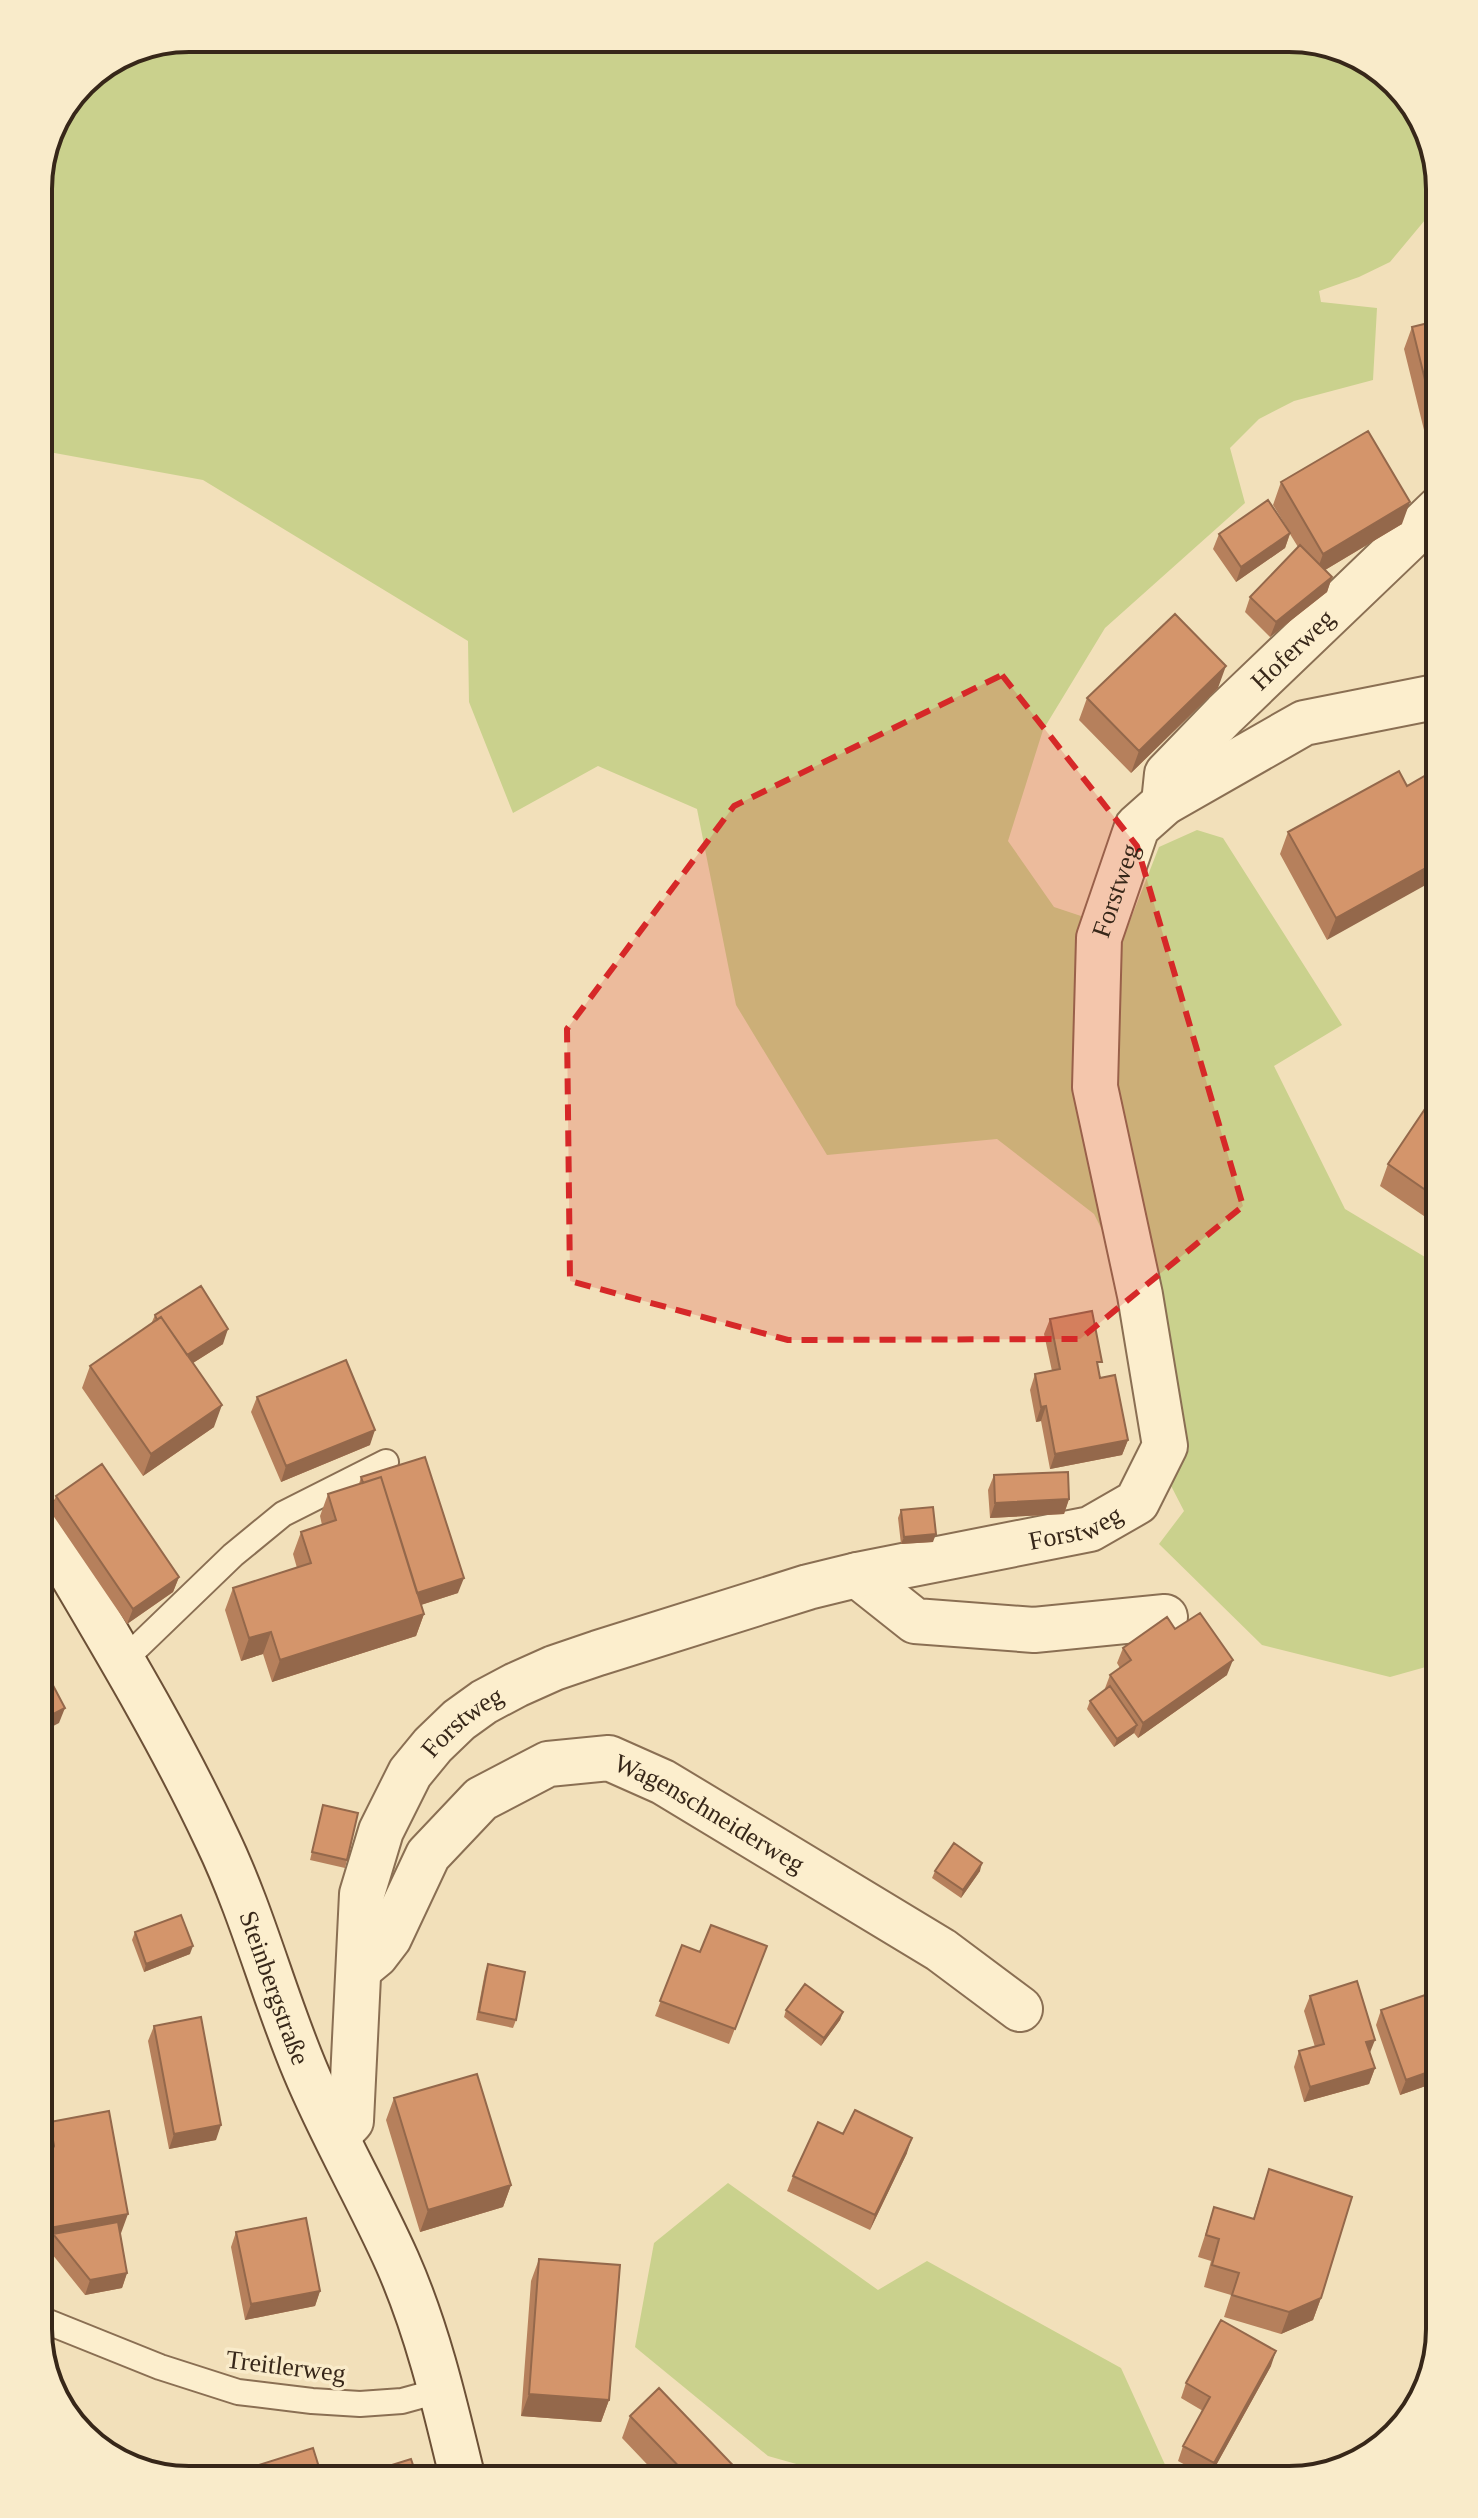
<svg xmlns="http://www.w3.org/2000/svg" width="1478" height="2518" font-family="'Times New Roman',serif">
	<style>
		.green { fill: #cad18d }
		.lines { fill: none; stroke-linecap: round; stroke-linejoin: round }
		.lane-casing { stroke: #8a6f53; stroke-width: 28 }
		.street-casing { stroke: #8a6f53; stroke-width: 48 }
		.secondary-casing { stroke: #6c5036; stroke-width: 48 }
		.lane { stroke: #fceecd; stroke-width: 24 }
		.street { stroke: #fceecd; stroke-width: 44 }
		.secondary { stroke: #fceecd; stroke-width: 44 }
		.wall { fill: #b6805c }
		.shaded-wall { fill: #94684b }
		.building { fill: #d4956b; stroke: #94684b; stroke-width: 2 }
		.marked { fill: #d62828; fill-opacity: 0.2; stroke: #d62828; stroke-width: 6; stroke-dasharray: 16 10; stroke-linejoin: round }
		.labels { text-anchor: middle; stroke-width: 7; stroke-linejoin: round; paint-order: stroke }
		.street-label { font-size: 26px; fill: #372719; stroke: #f9ebca }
		.rim { fill: none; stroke: #372719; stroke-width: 4 }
	</style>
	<rect width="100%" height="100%" fill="#f2e0ba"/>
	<!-- green -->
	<path class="green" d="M 189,38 L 1299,38 L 1373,64 L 1425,123 L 1440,189 L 1440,202 L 1390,262 L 1359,277 L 1319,291 L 1321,302 L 1377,308 L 1373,380 L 1294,401 L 1259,419 L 1230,448 L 1245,503 L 1105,628 L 1043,730 L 1008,841 L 1054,907 L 1126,931 L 1159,847 L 1197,830 L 1223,838 L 1342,1025 L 1274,1066 L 1345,1209 L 1440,1266 L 1440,1663 L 1390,1677 L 1262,1645 L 1159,1544 L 1184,1511 L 1149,1443 L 1110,1246 L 1094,1214 L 997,1139 L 827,1155 L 736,1005 L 697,809 L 598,766 L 513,813 L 469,702 L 468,641 L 203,480 L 38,450 L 38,180 L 83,82 L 132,49 Z
		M 728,2183 L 878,2290 L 927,2261 L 1121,2368 L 1172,2480 L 853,2480 L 768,2456 L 635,2347 L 654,2243 Z"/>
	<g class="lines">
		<!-- lane casing -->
		<g class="lane-casing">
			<path id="lane" d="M 123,1661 L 233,1555 L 283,1514 L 386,1462
				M 38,2318 L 160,2367 L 238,2392 L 312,2401 L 360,2404 L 402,2401 L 442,2390"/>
		</g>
		<!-- street casing -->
		<g class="street-casing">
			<g id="street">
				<path id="s1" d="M 1164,803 L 1167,774 L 1225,714 L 1440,508"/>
				<path d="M 857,1575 L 915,1621 L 1034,1630 L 1165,1617"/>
				<path id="s2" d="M 359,1969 L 376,1955 L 389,1938 L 428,1855 L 481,1799 L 548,1764 L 609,1758 L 663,1782 L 941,1950 L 1020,2009"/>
				<path id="s3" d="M 337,2136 L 351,2121 L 362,1894 L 381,1831 L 410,1773 L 433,1745 L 459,1720 L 484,1702 L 516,1685 L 554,1668 L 598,1653 L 808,1587 L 857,1575 L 1090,1529 L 1137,1502 L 1165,1446 L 1140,1295 L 1095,1087 L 1099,938 L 1137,827 L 1164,803 L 1304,723 L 1440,696"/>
			</g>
		</g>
		<!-- secondary casing -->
		<g class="secondary-casing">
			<g id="secondary">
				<path id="s4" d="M 38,1517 C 100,1623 165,1728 217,1839 C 253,1914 273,1994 305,2070 C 332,2135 368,2196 397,2261 C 428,2331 445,2405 463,2480"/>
			</g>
		</g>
		<!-- lane -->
		<use href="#lane" class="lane"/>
		<!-- street -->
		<use href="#street" class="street"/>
		<!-- secondary -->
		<use href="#secondary" class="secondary"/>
	</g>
	<!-- wall -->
	<path class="wall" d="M 1440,320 L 1440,426 L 1424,430 L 1404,349 L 1412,327 Z
		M 1281,482 L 1402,524 L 1325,570 L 1332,577 L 1327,592 L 1270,637 L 1245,612 L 1250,597 L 1298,547 L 1290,534 L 1285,548 L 1236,582 L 1213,549 L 1219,534 L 1286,526 L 1273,505 Z
		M 1218,688 L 1131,773 L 1079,720 L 1087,698 Z
		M 1407,786 L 1327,940 L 1280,854 L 1288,832 Z
		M 1440,1089 L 1440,1227 L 1380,1186 L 1388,1164 Z
		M 155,1315 L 223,1344 L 193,1363 L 214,1427 L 143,1476 L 82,1388 L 90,1366 L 151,1324 Z
		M 1050,1319 L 1099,1371 L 1100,1378 L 1128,1440 L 1122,1455 L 1050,1469 L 1041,1421 L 1036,1422 L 1030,1390 L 1035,1374 L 1052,1371 L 1044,1334 Z
		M 257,1397 L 370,1445 L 281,1482 L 251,1412 Z
		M 994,1475 L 1069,1499 L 1064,1514 L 990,1518 L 988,1490 Z
		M 361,1477 L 458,1593 L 421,1605 L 424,1614 L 416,1636 L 272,1682 L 263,1654 L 241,1661 L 225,1610 L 233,1588 L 297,1568 L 293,1554 L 301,1532 L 322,1525 L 320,1516 L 328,1494 L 359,1484 Z
		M 56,1496 L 179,1577 L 173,1592 L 127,1624 L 50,1511 Z
		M 901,1510 L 933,1542 L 901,1544 L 898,1518 Z
		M 1175,1629 L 1227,1675 L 1138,1738 L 1134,1733 L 1114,1747 L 1087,1709 L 1090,1701 L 1104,1691 L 1110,1675 L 1120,1668 L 1117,1663 L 1123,1648 Z
		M 323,1805 L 347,1860 L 345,1868 L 310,1860 Z
		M 935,1871 L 980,1871 L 961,1898 L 932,1878 Z
		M 135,1932 L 190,1954 L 144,1972 L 132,1940 Z
		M 682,1945 L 700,1952 L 767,1946 L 729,2044 L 655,2016 Z
		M 488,1964 L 516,2020 L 513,2028 L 476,2020 L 485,1972 Z
		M 1440,1990 L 1440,2081 L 1400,2095 L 1376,2025 L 1381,2010 Z
		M 1310,1996 L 1370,2053 L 1375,2068 L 1369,2084 L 1304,2102 L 1294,2067 L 1299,2051 L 1315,2047 L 1304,2011 Z
		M 786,2010 L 843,2012 L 840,2020 L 821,2046 L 784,2017 Z
		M 154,2026 L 216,2140 L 169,2149 L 148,2041 Z
		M 394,2098 L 511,2185 L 503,2207 L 420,2232 L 386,2120 Z
		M 50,2122 L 120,2235 L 127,2273 L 122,2288 L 85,2295 L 48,2249 L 41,2172 L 45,2163 L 42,2144 Z
		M 843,2134 L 907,2153 L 870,2230 L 787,2191 L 793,2176 Z
		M 1269,2169 L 1321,2298 L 1313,2320 L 1281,2334 L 1224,2317 L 1231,2295 L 1204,2287 L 1211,2261 L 1198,2257 L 1214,2207 L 1253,2219 Z
		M 236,2232 L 320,2291 L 315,2306 L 245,2320 L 231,2247 Z
		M 539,2259 L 609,2400 L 601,2422 L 521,2416 L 531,2281 Z
		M 1271,2366 L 1209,2478 L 1178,2461 L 1183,2446 L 1203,2411 L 1181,2398 L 1186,2383 Z
		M 630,2416 L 747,2480 L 662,2480 L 622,2438 Z"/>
	<!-- shaded-wall -->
	<path class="shaded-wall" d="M 1440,406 L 1440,426 L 1424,430 L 1432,408 Z
		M 1410,502 L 1402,524 L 1315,576 L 1323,554 Z
		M 1290,533 L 1285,548 L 1236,582 L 1241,567 Z
		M 1332,577 L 1327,592 L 1270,637 L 1276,622 Z
		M 1226,666 L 1218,688 L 1131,773 L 1139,751 Z
		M 1440,860 L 1440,877 L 1327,940 L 1336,918 Z
		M 228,1329 L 223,1344 L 177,1373 L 182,1358 Z
		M 222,1405 L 214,1427 L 143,1476 L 151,1454 Z
		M 1046,1406 L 1041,1421 L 1036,1422 L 1041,1407 Z
		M 375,1430 L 370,1445 L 281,1482 L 286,1466 Z
		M 1128,1440 L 1122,1455 L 1050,1469 L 1055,1454 Z
		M 1069,1499 L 1064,1514 L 990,1518 L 995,1503 Z
		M 936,1534 L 933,1542 L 901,1544 L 904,1537 Z
		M 179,1577 L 173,1592 L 127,1624 L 133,1609 Z
		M 464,1578 L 458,1593 L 408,1609 L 413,1594 Z
		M 424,1614 L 416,1636 L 272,1682 L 280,1660 Z
		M 271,1632 L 263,1654 L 241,1661 L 249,1638 Z
		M 1233,1660 L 1227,1675 L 1138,1738 L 1143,1723 Z
		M 65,1708 L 59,1723 L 38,1734 L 38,1722 Z
		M 1137,1725 L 1134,1733 L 1114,1747 L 1117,1739 Z
		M 982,1863 L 980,1871 L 961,1898 L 963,1890 Z
		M 193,1946 L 190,1954 L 144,1972 L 146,1964 Z
		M 46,2004 L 38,2026 L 38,2007 Z
		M 843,2012 L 840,2020 L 821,2046 L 824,2038 Z
		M 1375,2040 L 1369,2055 L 1366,2042 Z
		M 1375,2068 L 1369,2084 L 1304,2102 L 1310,2087 Z
		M 1440,2068 L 1440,2081 L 1400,2095 L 1406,2080 Z
		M 221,2125 L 216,2140 L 169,2149 L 174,2134 Z
		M 912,2138 L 907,2153 L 870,2230 L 875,2215 Z
		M 511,2185 L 503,2207 L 420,2232 L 428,2210 Z
		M 128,2214 L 120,2236 L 53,2234 L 48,2249 L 38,2250 L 38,2230 Z
		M 127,2273 L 122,2288 L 85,2295 L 90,2280 Z
		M 320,2291 L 315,2306 L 245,2320 L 251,2304 Z
		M 1321,2298 L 1313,2320 L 1281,2334 L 1289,2312 Z
		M 1276,2351 L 1271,2366 L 1209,2478 L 1214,2463 Z
		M 529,2394 L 609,2400 L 601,2422 L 521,2416 Z"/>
	<!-- building -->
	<path class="building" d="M 1440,320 L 1440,406 L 1432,408 L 1412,327 Z
		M 1368,431 L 1410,502 L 1323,554 L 1281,482 Z
		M 1268,500 L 1290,533 L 1241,567 L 1219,534 Z
		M 1300,545 L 1332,577 L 1276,622 L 1250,597 Z
		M 1175,614 L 1226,666 L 1139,751 L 1087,698 Z
		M 1440,767 L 1440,860 L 1336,918 L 1288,832 L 1399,771 L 1407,786 Z
		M 1439,1088 L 1440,1089 L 1440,1200 L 1388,1164 Z
		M 201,1286 L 228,1329 L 187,1355 L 161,1317 L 157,1320 L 155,1315 Z
		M 1092,1311 L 1102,1362 L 1097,1362 L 1100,1378 L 1115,1375 L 1128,1440 L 1055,1454 L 1046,1406 L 1041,1407 L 1035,1374 L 1060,1369 L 1050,1319 Z
		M 161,1317 L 222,1405 L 151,1454 L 90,1366 Z
		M 346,1360 L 375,1430 L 286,1466 L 257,1397 Z
		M 425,1457 L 464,1578 L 417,1593 L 381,1477 L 363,1483 L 361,1477 Z
		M 102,1464 L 179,1577 L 133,1609 L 56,1496 Z
		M 1068,1472 L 1069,1499 L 995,1503 L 994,1475 Z
		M 381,1477 L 424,1614 L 280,1660 L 271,1632 L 249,1638 L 233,1588 L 311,1563 L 301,1532 L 336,1520 L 328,1494 Z
		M 933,1507 L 936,1534 L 904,1537 L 901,1510 Z
		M 1200,1613 L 1233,1660 L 1143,1723 L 1110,1675 L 1131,1660 L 1123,1648 L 1167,1617 L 1175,1629 Z
		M 38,1657 L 65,1708 L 38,1722 Z
		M 1110,1686 L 1137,1725 L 1117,1739 L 1090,1701 Z
		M 323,1805 L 358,1813 L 347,1860 L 312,1852 Z
		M 954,1843 L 982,1863 L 963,1890 L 935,1871 Z
		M 181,1915 L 193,1946 L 146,1964 L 135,1932 Z
		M 711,1925 L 767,1946 L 735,2029 L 660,2001 L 682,1945 L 700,1952 Z
		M 488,1964 L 525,1972 L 516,2020 L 479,2012 Z
		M 38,1978 L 46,2004 L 38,2007 Z
		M 1357,1981 L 1375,2040 L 1366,2042 L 1375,2068 L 1310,2087 L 1299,2051 L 1324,2044 L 1310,1996 Z
		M 805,1984 L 843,2012 L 824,2038 L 786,2010 Z
		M 1440,1990 L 1440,2068 L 1406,2080 L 1381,2010 Z
		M 201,2017 L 221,2125 L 174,2134 L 154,2026 Z
		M 477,2074 L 511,2185 L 428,2210 L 394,2098 Z
		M 855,2110 L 912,2138 L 875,2215 L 793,2176 L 818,2122 L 843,2134 Z
		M 109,2111 L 128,2214 L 38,2230 L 38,2172 L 41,2172 L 54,2146 L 50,2122 Z
		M 1269,2169 L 1352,2197 L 1321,2298 L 1289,2312 L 1232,2295 L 1239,2273 L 1212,2265 L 1219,2239 L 1206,2235 L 1214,2207 L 1254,2219 Z
		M 306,2218 L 320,2291 L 251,2304 L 236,2232 Z
		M 118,2222 L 127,2273 L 90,2280 L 53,2234 Z
		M 539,2259 L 620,2265 L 609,2400 L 529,2394 Z
		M 1221,2320 L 1276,2351 L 1214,2463 L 1183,2446 L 1210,2397 L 1186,2383 Z
		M 659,2388 L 747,2480 L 692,2480 L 630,2416 Z
		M 313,2448 L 323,2480 L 211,2480 Z
		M 411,2459 L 418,2480 L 344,2480 Z"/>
	<!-- marked area -->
	<path class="marked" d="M 1002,675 L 1137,846 L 1243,1206 L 1080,1339 L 788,1340 L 570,1281 L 567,1029 L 734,806 Z"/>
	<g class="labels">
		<!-- street labels -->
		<g class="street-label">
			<text dy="9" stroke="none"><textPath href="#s1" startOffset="206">Hoferweg</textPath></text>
			<text dy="9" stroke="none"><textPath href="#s3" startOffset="1796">Forstweg</textPath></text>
			<text dy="9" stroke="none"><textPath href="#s3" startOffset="1100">Forstweg</textPath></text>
			<text dy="9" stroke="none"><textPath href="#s3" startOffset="452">Forstweg</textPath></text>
			<text dy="9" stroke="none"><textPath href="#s2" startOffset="464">Wagenschneiderweg</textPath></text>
			<text dy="9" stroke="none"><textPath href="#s4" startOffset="528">Steinbergstraße</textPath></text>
			<text transform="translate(286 2366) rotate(7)" y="9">Treitlerweg</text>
		</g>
	</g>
	<!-- crop -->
	<path d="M0 0H1478V2518H0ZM189 52H1289A137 137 0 0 1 1426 189V2329A137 137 0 0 1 1289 2466H189A137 137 0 0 1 52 2329V189A137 137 0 0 1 189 52Z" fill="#f9ebca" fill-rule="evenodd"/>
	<path class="rim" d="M189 52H1289A137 137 0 0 1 1426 189V2329A137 137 0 0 1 1289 2466H189A137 137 0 0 1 52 2329V189A137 137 0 0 1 189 52Z"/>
</svg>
